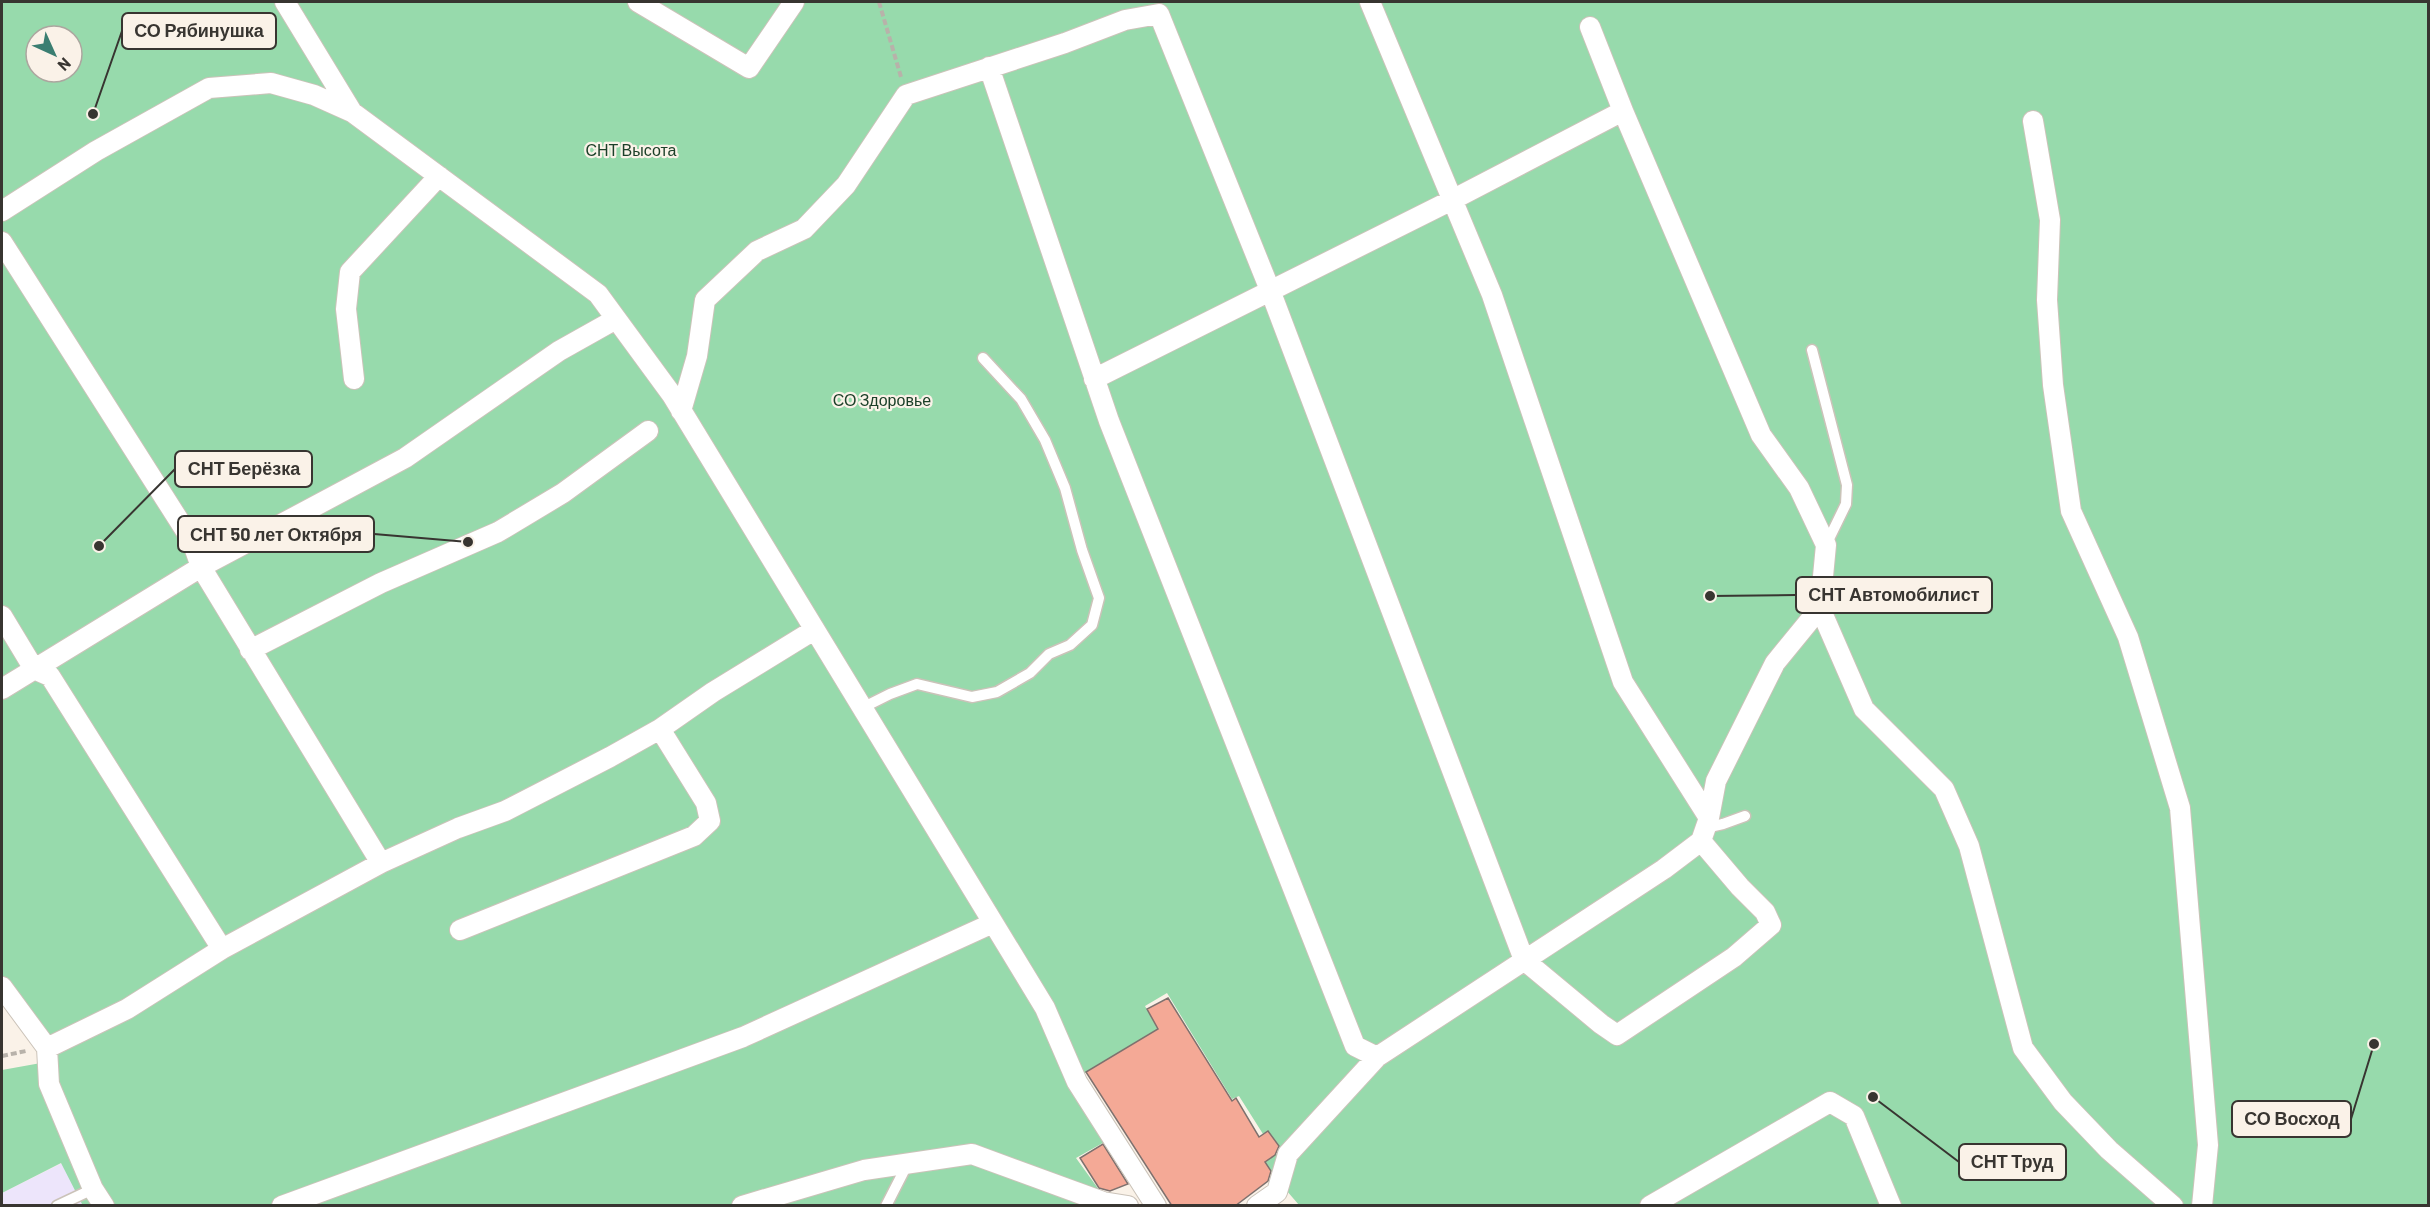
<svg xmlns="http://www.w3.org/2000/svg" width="2430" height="1207" font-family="Barlow,sans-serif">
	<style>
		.industrial { fill: #ede5fb }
		.green { fill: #97daac; fill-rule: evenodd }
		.building { fill: #f4a996; stroke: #7e716e; stroke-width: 1.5 }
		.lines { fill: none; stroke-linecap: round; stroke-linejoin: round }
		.lane-casing { stroke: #cbc3b9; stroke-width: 13 }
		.street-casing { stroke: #cbc3b9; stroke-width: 22 }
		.path { stroke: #b8b2aa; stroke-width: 4; stroke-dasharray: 6 3; stroke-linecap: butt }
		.lane { stroke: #fff; stroke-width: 10 }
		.street { stroke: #fff; stroke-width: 20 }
		.labels { text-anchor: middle; stroke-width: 4.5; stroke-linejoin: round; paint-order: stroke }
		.park-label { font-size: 16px; fill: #1c4029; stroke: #faf2e8 }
		.leader { fill: none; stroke: #383531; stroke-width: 2 }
		.callout-dot { fill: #383531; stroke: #faf2e8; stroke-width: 2 }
		.callout { fill: #faf2e8; stroke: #383531; stroke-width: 2 }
		.callout-label { font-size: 18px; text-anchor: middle; font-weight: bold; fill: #383531 }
	</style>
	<rect width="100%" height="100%" fill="#faf2e8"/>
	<!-- industrial -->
	<path class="industrial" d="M 62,1163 L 83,1205 L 2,1206 L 2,1193 Z"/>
	<!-- green -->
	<path class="green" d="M 2,2 L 2428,2 L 2428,1205 L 1299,1205 L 1274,1176 L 1265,1162 L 1282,1150 L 1268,1131 L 1263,1134 L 1239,1096 L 1232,1099 L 1167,993 L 1145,1006 L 1158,1029 L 1080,1076 L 1117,1135 L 1076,1158 L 1110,1205 L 83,1206 L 61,1163 L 2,1193 L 2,1070 L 52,1061 L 2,985 ZM 36,36 L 72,36 L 72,72 L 36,72 Z"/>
	<!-- building -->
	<path class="building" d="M 1168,998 L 1232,1101 L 1236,1098 L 1259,1137 L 1268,1131 L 1279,1146 L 1275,1155 L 1265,1162 L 1271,1171 L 1268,1181 L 1235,1206 L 1172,1206 L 1086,1072 L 1158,1029 L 1147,1009 Z
		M 1103,1144 L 1128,1184 L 1110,1191 L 1099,1188 L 1080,1158 Z"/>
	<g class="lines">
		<!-- lane casing -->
		<g class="lane-casing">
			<path id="lane" d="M 1812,350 L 1847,485 L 1846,504 L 1826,545
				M 862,708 L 890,694 L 917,684 L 972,697 L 997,692 L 1030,673 L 1049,654 L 1070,645 L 1092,625 L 1099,598 L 1082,550 L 1065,488 L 1045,440 L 1021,399 L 983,358
				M 1705,828 L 1723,824 L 1745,816
				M 57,1206 L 93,1189
				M 886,1206 L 908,1163"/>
		</g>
		<!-- street casing -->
		<g class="street-casing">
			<path id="street" d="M 285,2 L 352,112
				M 638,2 L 749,68 L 794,2
				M 1370,2 L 1492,295 L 1623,682 L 1709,818
				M 1590,27 L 1623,111 L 1761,435 L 1799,488 L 1826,545 L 1820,608 L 1864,709 L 1944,789 L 1969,846 L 2023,1048 L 2063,1102 L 2109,1150 L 2173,1206
				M 989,67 L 1109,421 L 1355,1046 L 1377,1057
				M 2033,121 L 2050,220 L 2047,300 L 2053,385 L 2071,511 L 2128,637 L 2180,808 L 2208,1145 L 2202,1206
				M 2,211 L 96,151 L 209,88 L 271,83 L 314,95 L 352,112 L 598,294 L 672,395 L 1045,1008 L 1077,1082 L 1156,1206
				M 2,242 L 192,541 L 201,567 L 381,863
				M 354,379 L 346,309 L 350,272 L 439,176
				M 1094,379 L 1452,200 L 1623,111
				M 681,411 L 697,356 L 705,300 L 757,251 L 804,229 L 846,185 L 906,95 L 1065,43 L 1125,20 L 1159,14 L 1270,290 L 1524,960 L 1601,1024 L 1617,1035 L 1734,957 L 1771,925 L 1765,912 L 1740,887 L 1701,841
				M 2,616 L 34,669 L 50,676 L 222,949
				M 250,650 L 381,583 L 498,532 L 563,493 L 648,431
				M 2,689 L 201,567 L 405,458 L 559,351 L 616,319
				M 460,930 L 694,836 L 710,821 L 706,803 L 660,729
				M 2,987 L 47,1048 L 127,1009 L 222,949 L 381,863 L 458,828 L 505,811 L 610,757 L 660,729 L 713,692 L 814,630
				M 47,1048 L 49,1084 L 93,1189 L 104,1206
				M 282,1206 L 743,1037 L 993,923
				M 742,1206 L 864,1170 L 972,1154 L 1103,1202 L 1128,1206
				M 1257,1206 L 1277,1192 L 1288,1154 L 1377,1057 L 1664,869 L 1701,841 L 1709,818 L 1716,781 L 1775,663 L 1820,608
				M 1650,1206 L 1830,1102 L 1854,1116 L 1891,1206"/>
		</g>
		<!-- path -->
		<path class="path" d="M 879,2 L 901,77
			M 2,1056 L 26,1051"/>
		<!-- lane -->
		<use href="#lane" class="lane"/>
		<!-- street -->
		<use href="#street" class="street"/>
	</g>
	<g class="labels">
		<!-- park labels -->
		<g class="park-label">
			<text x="631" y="156">СНТ Высота</text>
			<text x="882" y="406">СО Здоровье</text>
		</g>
	</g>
	<!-- callouts -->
	<path class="leader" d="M93 114L122 31M99 546L175 469M468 542L374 534M1710 596L1796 595M2374 1044L2351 1119M1873 1097L1959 1162"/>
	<g class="callout-dot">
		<circle cx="93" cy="114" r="6"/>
		<circle cx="99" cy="546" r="6"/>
		<circle cx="468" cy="542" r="6"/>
		<circle cx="1710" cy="596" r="6"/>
		<circle cx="2374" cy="1044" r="6"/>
		<circle cx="1873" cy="1097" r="6"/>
	</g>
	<g class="callout">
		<rect x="122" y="13" width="154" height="36" rx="6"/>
		<rect x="175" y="451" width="137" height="36" rx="6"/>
		<rect x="178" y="516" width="196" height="36" rx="6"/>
		<rect x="1796" y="577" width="196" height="36" rx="6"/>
		<rect x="2232" y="1101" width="119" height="36" rx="6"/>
		<rect x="1959" y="1144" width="107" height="36" rx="6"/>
	</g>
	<g class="callout-label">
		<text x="199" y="37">СО Рябинушка</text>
		<text x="244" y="475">СНТ Берёзка</text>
		<text x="276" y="541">СНТ 50 лет Октября</text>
		<text x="1894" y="601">СНТ Автомобилист</text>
		<text x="2292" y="1125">СО Восход</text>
		<text x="2012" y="1168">СНТ Труд</text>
	</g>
	<!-- border -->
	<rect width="2430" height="1207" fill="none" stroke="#383531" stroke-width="6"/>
	<!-- north arrow -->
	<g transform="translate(54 54) rotate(135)"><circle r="28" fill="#faf2e8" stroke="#aca69f" stroke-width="1.5"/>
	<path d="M0-4.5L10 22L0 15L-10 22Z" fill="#3a7e71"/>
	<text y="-9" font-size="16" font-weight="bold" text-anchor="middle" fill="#383531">N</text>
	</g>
</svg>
